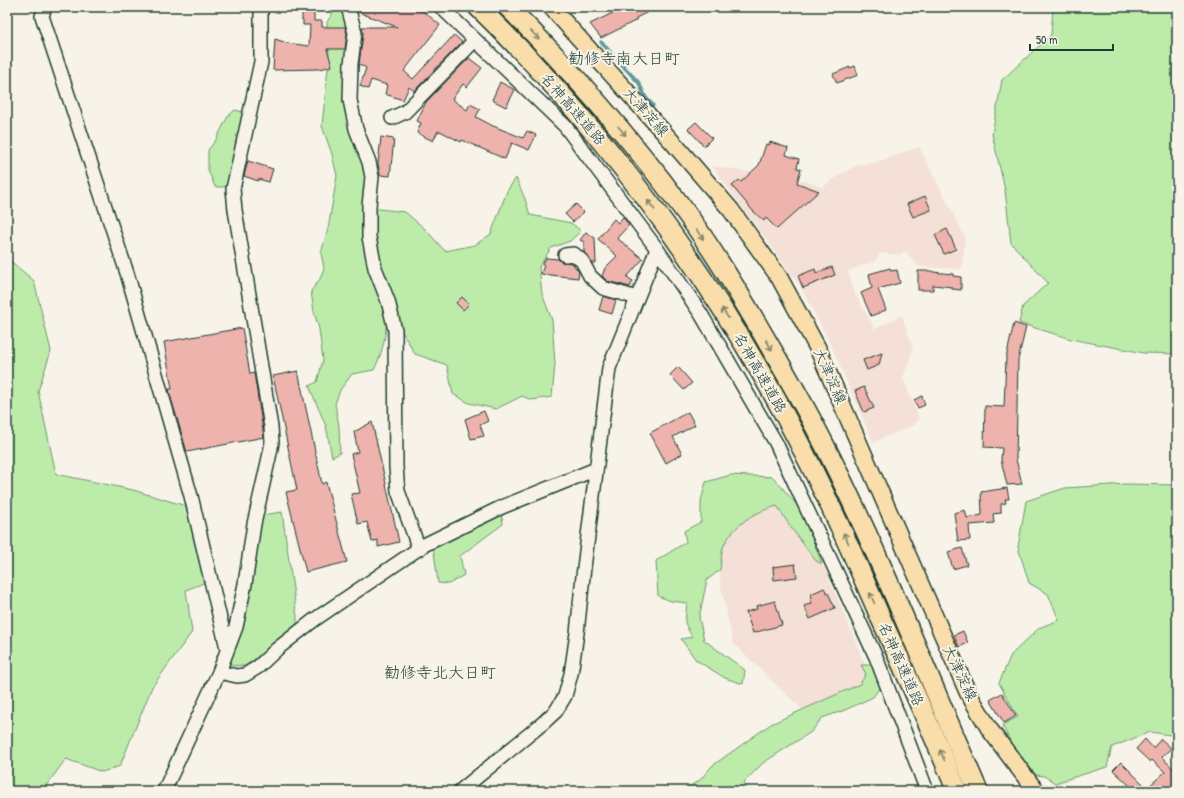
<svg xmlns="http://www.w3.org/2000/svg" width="1184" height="798" font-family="'Patrick Hand','Klee One',sans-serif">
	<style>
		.built { fill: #f4e0d6 }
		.green { fill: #bdecaa; stroke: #6e946f }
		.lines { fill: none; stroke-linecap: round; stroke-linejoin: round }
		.stream { stroke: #5d999c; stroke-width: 3.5 }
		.building { fill: #eeb3ac; stroke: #1f3d34 }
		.minor-casing { stroke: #1f3d34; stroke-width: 16 }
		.major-casing { stroke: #1f3d34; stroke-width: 19 }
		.highway-casing { stroke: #1f3d34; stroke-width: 22 }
		.minor { stroke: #f7f3e8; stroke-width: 13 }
		.major { stroke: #f9deab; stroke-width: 16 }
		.highway { stroke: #f9deab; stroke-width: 19 }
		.oneway { stroke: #81856a }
		.labels { text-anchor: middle; stroke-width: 4; stroke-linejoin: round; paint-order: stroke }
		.street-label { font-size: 15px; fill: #1f3d34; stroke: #f7f3e8 }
		.neighbourhood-label { font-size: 16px; fill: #1f3d34; stroke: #f7f3e8 }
	</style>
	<rect width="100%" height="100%" fill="#f7f3e8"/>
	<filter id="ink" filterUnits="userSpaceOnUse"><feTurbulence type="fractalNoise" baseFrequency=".025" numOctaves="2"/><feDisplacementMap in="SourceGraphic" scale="8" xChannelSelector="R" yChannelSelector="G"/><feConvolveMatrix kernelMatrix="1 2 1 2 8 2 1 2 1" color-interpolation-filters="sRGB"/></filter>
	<g filter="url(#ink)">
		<!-- built -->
		<path class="built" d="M 919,147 L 965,237 L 962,269 L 919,267 L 905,251 L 899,255 L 880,253 L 875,261 L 848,271 L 855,294 L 875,329 L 902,315 L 913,349 L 903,378 L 919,418 L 914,425 L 873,442 L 831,345 L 801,287 L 712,166 L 806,181 L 822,188 L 837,176 L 858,165 L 874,163 Z
			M 776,504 L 825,569 L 857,645 L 870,678 L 847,697 L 807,714 L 733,643 L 720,581 L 721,545 L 737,522 Z"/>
		<!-- green -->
		<path class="green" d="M 337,7 L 346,7 L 351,30 L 347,93 L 363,133 L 367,197 L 379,209 L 405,212 L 425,229 L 445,251 L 475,245 L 491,234 L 507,191 L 516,178 L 525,199 L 530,215 L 571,223 L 581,231 L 570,241 L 551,248 L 539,267 L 542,294 L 552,320 L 555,364 L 552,397 L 532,400 L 522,396 L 496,409 L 469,403 L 453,394 L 447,365 L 415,354 L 399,326 L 388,299 C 387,325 386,346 374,370 L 352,374 L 340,390 L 335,404 L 339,426 L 340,453 L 332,457 L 326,426 L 309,386 L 317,382 L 323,360 L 319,329 L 314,312 L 311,291 L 320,279 L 324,268 L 321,253 L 328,229 L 337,176 L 332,154 L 322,126 L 329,58 L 327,22 Z
			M 1053,7 L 1177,7 L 1177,354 L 1144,353 L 1071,339 L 1019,323 L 1023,306 L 1048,283 L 1011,243 L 1005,190 L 992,134 L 1002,80 L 1051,35 Z
			M 235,110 L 243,112 L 246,125 L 230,184 L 224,187 L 215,187 L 208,170 L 208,150 L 216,140 L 228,116 Z
			M 7,258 L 34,281 L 51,351 L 38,391 L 56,474 L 133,490 L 186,506 L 202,549 L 206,582 L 186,590 L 192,632 L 152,687 L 120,766 L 102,772 L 66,759 L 42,791 L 7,791 Z
			M 731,475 L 773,477 L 802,511 L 822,564 L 816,561 L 792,529 L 777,506 C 756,511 735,524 725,543 C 721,550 721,563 720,570 L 707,580 L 699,618 L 704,640 L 745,670 L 743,684 L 725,678 L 696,660 L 681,639 L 692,637 L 685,623 L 687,603 L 671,601 L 658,596 L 656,561 L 686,542 L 684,531 L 701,522 L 701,501 L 706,482 Z
			M 1126,484 L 1177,485 L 1177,736 L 1150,732 L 1112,747 L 1107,767 L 1055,783 L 1044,776 L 1036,775 L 1013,746 L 1002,725 L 1018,717 L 999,683 L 1011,655 L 1039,628 L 1059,620 L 1048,594 L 1029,583 L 1018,547 L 1026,501 L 1065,488 Z
			M 282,512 L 297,617 L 297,628 L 245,666 L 228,665 L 246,614 L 262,515 Z
			M 501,512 L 503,524 L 460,556 L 464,575 L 449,584 L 438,583 L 433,544 Z
			M 861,665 L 871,665 L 881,686 L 873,697 L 845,710 L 822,718 L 811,732 L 763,763 L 744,782 L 746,791 L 659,791 L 687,788 L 700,780 L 712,766 L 771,724 L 860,684 L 866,674 Z"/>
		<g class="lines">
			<!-- stream -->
			<path class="stream" d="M 601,42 L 639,83 L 646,98 L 653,105"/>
		</g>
		<!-- building -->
		<path class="building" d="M 356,7 L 416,7 L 428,15 L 440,25 L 404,71 L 413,79 L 454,35 L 462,42 L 414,91 L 409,87 L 403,100 L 385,94 L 387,85 L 371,80 L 368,89 L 360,86 L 366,68 L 359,64 L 363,34 L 362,27 L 397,27 L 358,12 Z
			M 625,7 L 658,7 L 636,18 L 637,20 L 601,38 L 590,24 Z
			M 302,11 L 314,11 L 314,21 L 322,21 L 322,27 L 345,27 L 347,34 L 345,49 L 327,49 L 332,66 L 320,69 L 273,70 L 275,39 L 287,43 L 309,46 L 310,25 L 303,25 L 303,20 L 302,20 Z
			M 469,58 L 482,68 L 467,87 L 463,84 L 452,99 L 467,110 L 470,104 L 480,109 L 476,117 L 493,126 L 523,138 L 527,131 L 536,135 L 529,150 L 512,143 L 505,159 L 462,140 L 461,142 L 440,131 L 440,132 L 438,131 L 433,141 L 417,133 L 421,123 L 417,121 L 426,102 Z
			M 855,66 L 858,75 L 837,83 L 833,74 L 850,67 L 850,68 Z
			M 500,82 L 515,90 L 506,107 L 492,100 Z
			M 696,122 L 712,138 L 704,146 L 688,129 Z
			M 381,137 L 394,139 L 390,176 L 380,175 L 378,164 Z
			M 770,142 L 788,148 L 786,155 L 799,159 L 797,168 L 801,169 L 797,183 L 819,191 L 777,229 L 766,218 L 764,221 L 753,211 L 732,186 L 739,180 L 741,182 L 759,165 L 766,144 L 769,145 Z
			M 248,161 L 273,169 L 269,182 L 258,179 L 258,181 L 244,176 Z
			M 925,196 L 931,210 L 913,217 L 907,204 Z
			M 576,204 L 584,212 L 573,222 L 565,214 Z
			M 623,217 L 629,225 L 617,238 L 643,259 L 627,277 L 633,281 L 630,287 L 607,281 L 602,276 L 605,268 L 617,256 L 598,239 L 614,219 L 618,223 Z
			M 947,229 L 956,249 L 944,254 L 935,235 Z
			M 586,232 L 595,238 L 596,263 L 592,263 L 584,252 L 584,242 L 580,240 Z
			M 546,258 L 558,259 L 562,262 L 572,263 L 579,272 L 578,278 L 541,274 L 544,265 L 542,265 Z
			M 832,267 L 835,275 L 803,288 L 798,276 L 815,269 L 816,273 Z
			M 890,268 L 891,271 L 897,270 L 900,283 L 878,289 L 886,310 L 871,316 L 861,293 L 872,288 L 869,274 Z
			M 918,271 L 933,271 L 933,272 L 953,274 L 953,276 L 961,277 L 961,290 L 952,289 L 952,287 L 933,285 L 933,290 L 918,290 Z
			M 603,296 L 616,300 L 612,314 L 599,310 Z
			M 462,297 L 469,304 L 463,310 L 456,303 Z
			M 1014,323 L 1026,327 L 1018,360 L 1016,459 L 1022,484 L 1007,485 L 1001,460 L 1002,448 L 984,447 L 985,406 L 1004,407 L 1006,358 Z
			M 242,328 L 250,374 L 254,373 L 264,437 L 187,452 L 170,395 L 169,389 L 172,389 L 164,342 Z
			M 882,353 L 879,365 L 867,370 L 863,360 Z
			M 678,367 L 692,383 L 684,390 L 670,375 Z
			M 298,371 L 322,484 L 326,482 L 347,562 L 306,572 L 286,492 L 297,490 L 273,376 Z
			M 864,387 L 874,408 L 864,412 L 855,391 Z
			M 922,396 L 925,405 L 918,408 L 914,400 Z
			M 484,411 L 488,421 L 480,425 L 484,436 L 471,439 L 465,419 Z
			M 688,412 L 695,425 L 673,437 L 682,454 L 666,463 L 650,433 Z
			M 372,422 L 399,542 L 378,547 L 378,540 L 372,542 L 367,522 L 358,524 L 351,494 L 360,493 L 351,454 L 358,452 L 354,432 Z
			M 1007,488 L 1009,499 L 1005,499 L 1006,503 L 1001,504 L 1001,513 L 993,514 L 994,523 L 969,525 L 970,540 L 958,541 L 954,513 L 965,510 L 967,518 L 982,515 L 981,492 Z
			M 962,548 L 967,565 L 953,569 L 948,552 Z
			M 795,564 L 797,577 L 774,580 L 773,567 Z
			M 824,588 L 827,593 L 828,593 L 835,608 L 810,619 L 804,606 L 812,603 L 810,599 L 812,598 L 811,594 Z
			M 775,601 L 782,625 L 753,633 L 746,612 L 757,609 L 756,606 Z
			M 963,631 L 968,643 L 959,647 L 954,635 Z
			M 1002,693 L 1016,716 L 1004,723 L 990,700 Z
			M 1145,739 L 1153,748 L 1161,739 L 1171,748 L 1162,757 L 1177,773 L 1177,791 L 1129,791 L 1132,788 L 1113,770 L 1121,762 L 1147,788 L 1165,772 L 1152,760 L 1150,762 L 1136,749 Z"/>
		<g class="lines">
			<!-- minor casing -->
			<g class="minor-casing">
				<path id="minor" d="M 45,7 L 42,16 L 127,273 L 191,496 L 227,648
					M 348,7 L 355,33 L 351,64 L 350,100 L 356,129 L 369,162 L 372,177 L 369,206 L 369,237 L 375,268 L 388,301 L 395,330 L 396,467 L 398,491 L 419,549
					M 441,7 L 565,126 L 657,249 L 701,314 L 776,443 L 876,657 L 927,791
					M 392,118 L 405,112 L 475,40
					M 565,255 L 574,254 L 582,261 L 590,276 L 603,288 L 637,298
					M 219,672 L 237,676 L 245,675 L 258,667 L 277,649 L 314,620 L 424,545 L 502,507 L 596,469
					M 164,791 L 219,672 L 236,627 L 245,584 L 254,524 L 270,453 L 272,442 L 271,427 L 235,210 L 233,189 L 261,62 L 261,7
					M 460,791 L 543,723 L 556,711 L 565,696 L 571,674 L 577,633 L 583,576 L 609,368 L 657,249"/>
			</g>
			<!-- major casing -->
			<g class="major-casing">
				<path id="major" d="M 551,7 L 676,146 L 731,210 L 779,277 L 817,347 L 968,693 L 990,730 L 1036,791"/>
			</g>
			<!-- highway casing -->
			<g class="highway-casing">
				<path id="highway" d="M 478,7 C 591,117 686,242 764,378 C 809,456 846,538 882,621 C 908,677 933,734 957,791
					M 508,7 C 570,69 628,135 681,206 C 713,249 741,296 768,343 C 788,377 808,412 826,448 C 882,560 928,676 978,791"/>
			</g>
			<!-- minor -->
			<use href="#minor" class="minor"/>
			<!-- major -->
			<use href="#major" class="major"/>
			<!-- highway -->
			<use href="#highway" class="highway"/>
		</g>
		<!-- one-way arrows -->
		<defs><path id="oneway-shaft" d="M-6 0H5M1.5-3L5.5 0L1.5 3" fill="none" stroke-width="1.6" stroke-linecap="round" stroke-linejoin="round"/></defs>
		<g class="oneway">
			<use href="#oneway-shaft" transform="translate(535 35) rotate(45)"/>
			<use href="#oneway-shaft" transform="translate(622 131) rotate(50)"/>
			<use href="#oneway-shaft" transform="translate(651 205) rotate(-127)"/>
			<use href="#oneway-shaft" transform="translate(700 235) rotate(56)"/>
			<use href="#oneway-shaft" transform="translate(725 313) rotate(-123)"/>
			<use href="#oneway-shaft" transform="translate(769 345) rotate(60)"/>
			<use href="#oneway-shaft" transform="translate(846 538) rotate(-115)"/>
			<use href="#oneway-shaft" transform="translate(872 598) rotate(-114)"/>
			<use href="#oneway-shaft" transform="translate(942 755) rotate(-114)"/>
		</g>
	</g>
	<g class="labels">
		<!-- street labels -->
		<g class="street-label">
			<text transform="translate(573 109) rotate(49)" y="5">名神高速道路</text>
			<text transform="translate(646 112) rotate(48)" y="5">大津淀線</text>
			<text transform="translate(760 373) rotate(60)" y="5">名神高速道路</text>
			<text transform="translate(830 376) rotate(66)" y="5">大津淀線</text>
			<text transform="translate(901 664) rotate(66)" y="5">名神高速道路</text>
			<text transform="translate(960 673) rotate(64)" y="5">大津淀線</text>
		</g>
		<!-- neighbourhood labels -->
		<g class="neighbourhood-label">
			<text x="624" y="64">勧修寺南大日町</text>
			<text x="440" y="678">勧修寺北大日町</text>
		</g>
	</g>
	<!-- margin -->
	<rect width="1184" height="798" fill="none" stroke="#f7f3e8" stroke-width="24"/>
	<rect x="12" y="12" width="1160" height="774" fill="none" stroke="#1f3d34" stroke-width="1.5" filter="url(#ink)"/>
	<!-- scale -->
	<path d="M1030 44v6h83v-6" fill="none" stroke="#1f3d34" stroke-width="2"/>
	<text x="1036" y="44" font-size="12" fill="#1f3d34" stroke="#f7f3e8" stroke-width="3" paint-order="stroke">50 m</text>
</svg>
